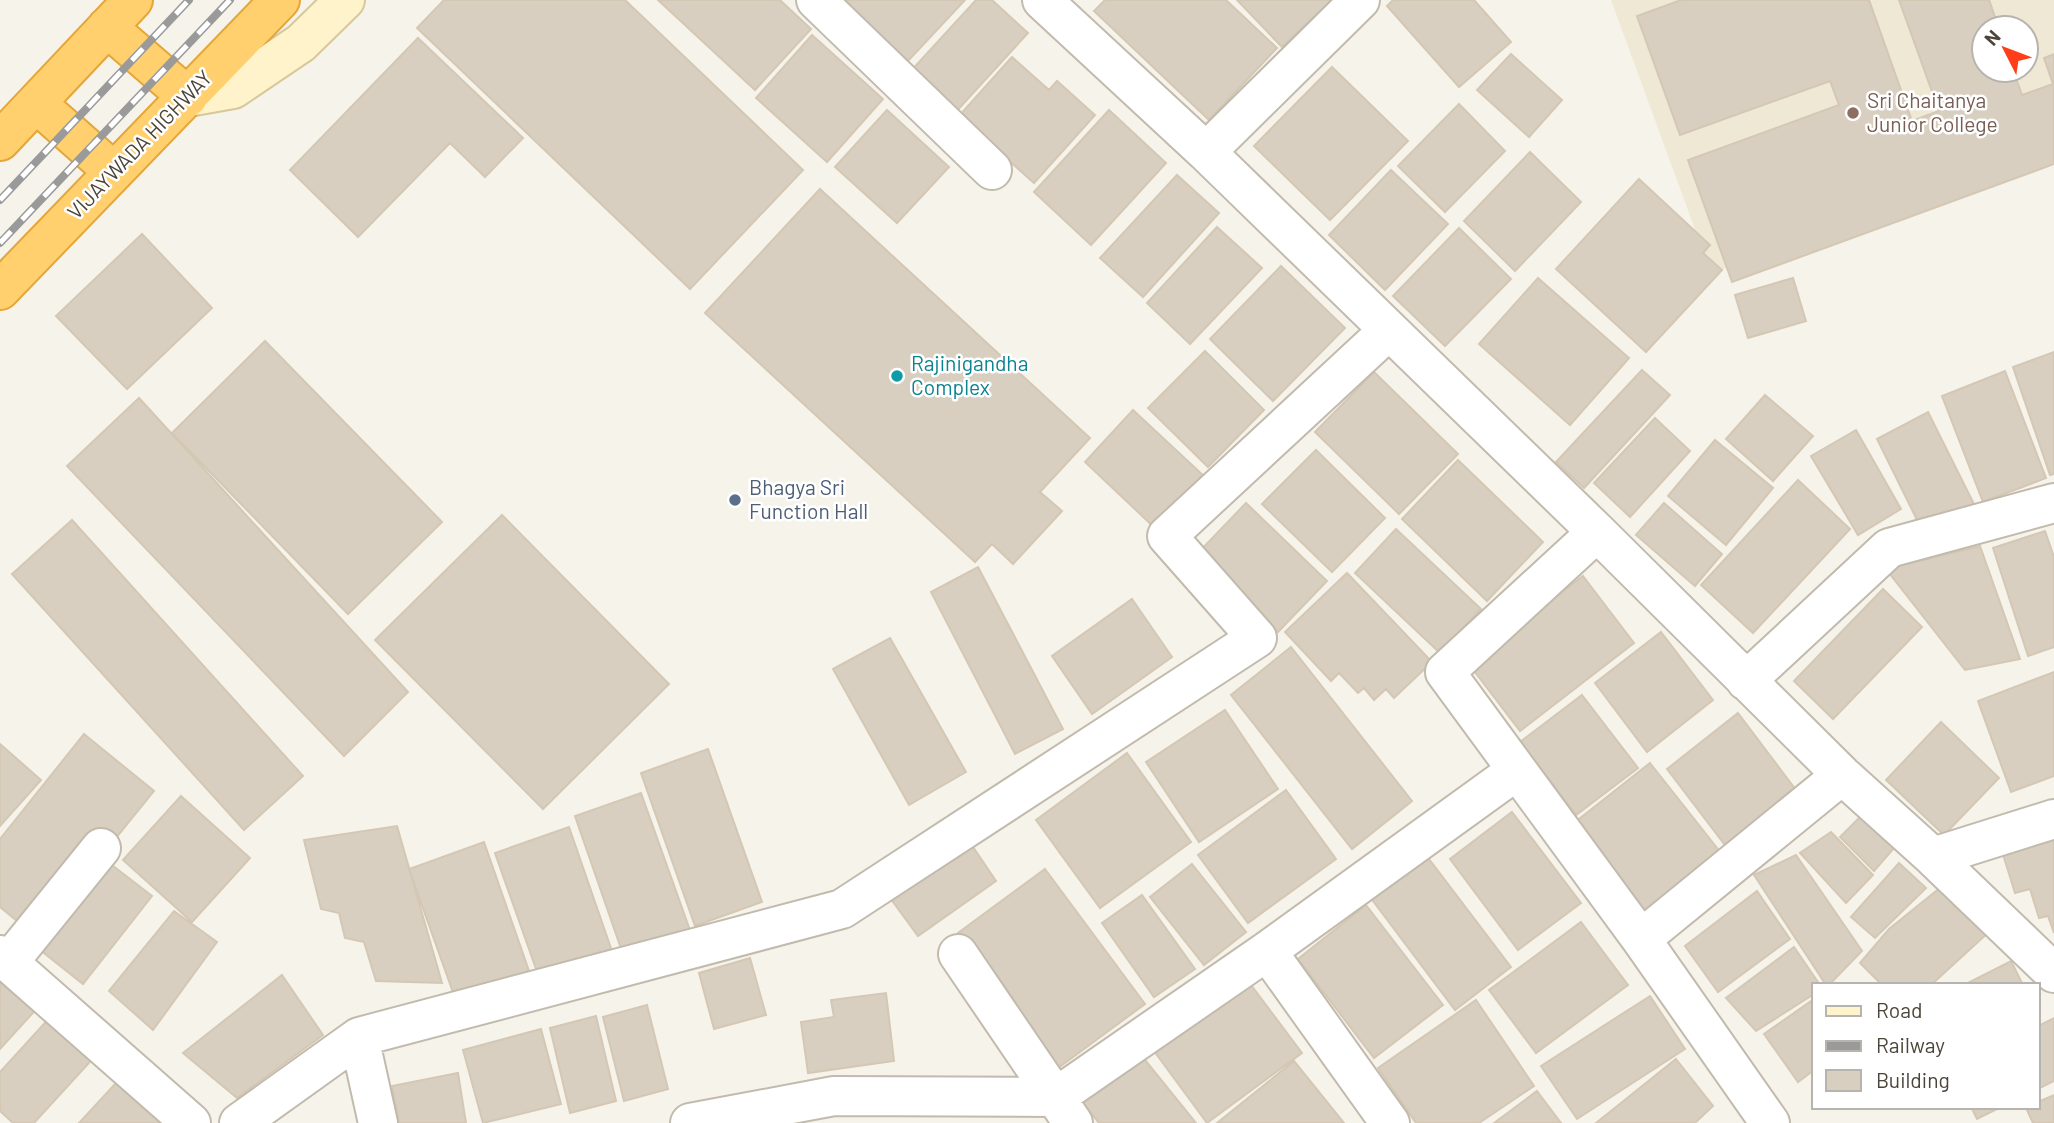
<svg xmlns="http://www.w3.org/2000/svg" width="2054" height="1123" font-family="Barlow,sans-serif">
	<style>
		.education { fill: #efe8d5; fill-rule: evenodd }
		.building { fill: #d8cfc0; stroke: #d4c7b3; stroke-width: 2 }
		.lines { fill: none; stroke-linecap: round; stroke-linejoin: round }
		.street-casing { stroke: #c2bbad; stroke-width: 42 }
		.secondary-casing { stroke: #d7c89a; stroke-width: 42 }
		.highway-casing { stroke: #e4a638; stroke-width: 42 }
		.street { stroke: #fff; stroke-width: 38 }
		.secondary { stroke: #fff3cc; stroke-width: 38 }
		.highway { stroke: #ffd06d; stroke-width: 38 }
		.rail-casing { stroke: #9a9a9a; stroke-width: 8 }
		.rail { stroke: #fff; stroke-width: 5; stroke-dasharray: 16; stroke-linecap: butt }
		.education-dot { fill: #8d6e63; stroke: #fff; stroke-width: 2.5 }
		.culture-dot { fill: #0f9aa8; stroke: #fff; stroke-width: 2.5 }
		.service-dot { fill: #5c6f8a; stroke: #fff; stroke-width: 2.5 }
		.labels { text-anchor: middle; stroke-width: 5; stroke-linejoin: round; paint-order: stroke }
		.education-label { font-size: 21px; fill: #785e54; stroke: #fff; text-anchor: start }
		.street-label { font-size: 21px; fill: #4b4438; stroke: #fff }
		.culture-label { font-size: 21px; fill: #0d838f; stroke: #fff; text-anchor: start }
		.service-label { font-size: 21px; fill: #4e5e75; stroke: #fff; text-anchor: start }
	</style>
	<rect width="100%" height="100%" fill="#f6f3eb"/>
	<!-- education -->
	<path class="education" d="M 1611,0 L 2054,0 L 2054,156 L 1711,273 ZM 1984,28 L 2026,28 L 2026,70 L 1984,70 Z"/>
	<!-- building -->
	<path class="building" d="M 444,0 L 625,0 L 803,170 L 690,289 L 417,28 Z
		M 658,0 L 780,0 L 811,29 L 755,90 Z
		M 839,0 L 965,0 L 906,63 Z
		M 976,0 L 992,0 L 1028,33 L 953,115 L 909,73 Z
		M 1105,0 L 1226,0 L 1277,48 L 1209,120 L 1094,11 Z
		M 1237,0 L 1332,0 L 1282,47 Z
		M 1393,0 L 1474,0 L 1511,42 L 1459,87 L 1387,6 Z
		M 1681,0 L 1869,0 L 1912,121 L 1939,111 L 1899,0 L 1989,0 L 1999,28 L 1984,28 L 1984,70 L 2013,70 L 2022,95 L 2053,84 L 2044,58 L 2054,54 L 2054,164 L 1732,282 L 1688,160 L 1839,105 L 1830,81 L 1680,135 L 1637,16 Z
		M 812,35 L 883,99 L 827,162 L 756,98 Z
		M 418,38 L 523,138 L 485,177 L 450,143 L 358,237 L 290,170 Z
		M 1511,54 L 1562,100 L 1529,137 L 1477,90 Z
		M 1012,57 L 1049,90 L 1057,81 L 1095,115 L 1034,183 L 959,116 Z
		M 1332,67 L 1408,141 L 1330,220 L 1254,146 Z
		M 1459,104 L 1505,151 L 1445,212 L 1398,166 Z
		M 887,110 L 949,167 L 897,223 L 835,167 Z
		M 1109,110 L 1166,163 L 1091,245 L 1034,192 Z
		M 1530,152 L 1581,202 L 1515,271 L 1464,221 Z
		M 1391,170 L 1448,224 L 1385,290 L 1329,235 Z
		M 1177,175 L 1219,213 L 1143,297 L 1100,258 Z
		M 1639,179 L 1710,245 L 1703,253 L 1722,270 L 1646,352 L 1556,269 Z
		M 820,189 L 1090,438 L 1040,492 L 1062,511 L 1013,564 L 992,544 L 975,562 L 705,313 Z
		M 1217,227 L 1262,268 L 1190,344 L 1147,303 Z
		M 1459,228 L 1511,279 L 1445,346 L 1393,296 Z
		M 142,234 L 212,308 L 127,389 L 56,316 Z
		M 1281,266 L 1345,328 L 1273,401 L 1210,339 Z
		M 1538,278 L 1629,358 L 1570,425 L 1479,344 Z
		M 1793,278 L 1806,321 L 1748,338 L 1735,295 Z
		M 265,341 L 442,522 L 348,614 L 172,433 Z
		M 1205,351 L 1264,410 L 1208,467 L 1148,408 Z
		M 2054,352 L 2054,474 L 2050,475 L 2013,367 Z
		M 1642,370 L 1670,395 L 1584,488 L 1556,462 Z
		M 2005,371 L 2046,478 L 1983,502 L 1942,396 Z
		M 1374,372 L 1458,454 L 1399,514 L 1315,432 Z
		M 1765,395 L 1813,436 L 1773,481 L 1726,439 Z
		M 139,398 L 408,692 L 344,756 L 67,466 Z
		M 1133,410 L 1206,478 L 1157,530 L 1085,462 Z
		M 1928,412 L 1974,504 L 1922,530 L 1877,439 Z
		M 1655,418 L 1690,451 L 1630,517 L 1594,483 Z
		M 1856,430 L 1901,509 L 1858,535 L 1811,456 Z
		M 1715,440 L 1773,488 L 1726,545 L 1668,496 Z
		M 1316,450 L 1385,518 L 1332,572 L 1262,504 Z
		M 1458,460 L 1543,542 L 1487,601 L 1402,519 Z
		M 1798,480 L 1850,529 L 1753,633 L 1701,585 Z
		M 1246,503 L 1327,581 L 1278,632 L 1197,554 Z
		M 1664,503 L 1722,554 L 1695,586 L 1636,535 Z
		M 502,515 L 669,684 L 543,809 L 375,640 Z
		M 72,520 L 303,776 L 244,830 L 12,574 Z
		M 1396,529 L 1481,609 L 1440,653 L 1355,573 Z
		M 2045,531 L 2054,557 L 2054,647 L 2028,656 L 1993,548 Z
		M 1980,546 L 2020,659 L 1965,670 L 1886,569 Z
		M 978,567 L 1063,729 L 1015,754 L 931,592 Z
		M 1347,573 L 1432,662 L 1394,698 L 1386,689 L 1374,700 L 1364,688 L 1358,693 L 1339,673 L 1331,681 L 1285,632 Z
		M 1583,576 L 1634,643 L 1520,731 L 1468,663 Z
		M 1883,589 L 1922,627 L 1833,719 L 1794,681 Z
		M 1132,599 L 1172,657 L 1092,714 L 1052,656 Z
		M 1661,632 L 1713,700 L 1647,752 L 1595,683 Z
		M 890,638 L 966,772 L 909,805 L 833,669 Z
		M 1291,647 L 1412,801 L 1352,849 L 1231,695 Z
		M 2054,672 L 2054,776 L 2011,792 L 1978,701 Z
		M 1582,695 L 1638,768 L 1576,815 L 1520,742 Z
		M 1225,710 L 1278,789 L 1199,842 L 1146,762 Z
		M 1738,713 L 1796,790 L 1725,845 L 1667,769 Z
		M 1941,722 L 1999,778 L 1944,835 L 1886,780 Z
		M 84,734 L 154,791 L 107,849 L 23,926 L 0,907 L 0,839 Z
		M 0,744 L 41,780 L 0,826 Z
		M 708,749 L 762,902 L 695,926 L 641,773 Z
		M 1127,753 L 1191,842 L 1100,908 L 1036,820 Z
		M 1650,763 L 1721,853 L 1645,913 L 1574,823 Z
		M 1286,790 L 1336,859 L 1248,923 L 1198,855 Z
		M 641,793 L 692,936 L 625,960 L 575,816 Z
		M 181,796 L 250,858 L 192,922 L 123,860 Z
		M 1512,812 L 1581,903 L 1518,950 L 1450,859 Z
		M 1861,816 L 1894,848 L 1874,871 L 1840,837 Z
		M 397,826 L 442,983 L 376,981 L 364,942 L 345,938 L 339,913 L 321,909 L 304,840 Z
		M 569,827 L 614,957 L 541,983 L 495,853 Z
		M 2054,831 L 2054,933 L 2048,916 L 2039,918 L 2030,889 L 2015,893 L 2001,848 Z
		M 1831,832 L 1873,875 L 1846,903 L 1800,853 Z
		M 965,835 L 996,881 L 918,936 L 885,891 Z
		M 484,842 L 529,971 L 455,998 L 409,869 Z
		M 1426,855 L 1511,967 L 1455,1010 L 1370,897 Z
		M 1796,855 L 1862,951 L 1829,985 L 1826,985 L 1754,875 Z
		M 108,862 L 152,896 L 83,984 L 39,949 Z
		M 1899,863 L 1926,888 L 1875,938 L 1851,917 Z
		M 1192,864 L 1246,932 L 1204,965 L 1150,897 Z
		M 1045,869 L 1145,1004 L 1058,1068 L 958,933 Z
		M 1941,887 L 1991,930 L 1931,985 L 1882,985 L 1860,963 L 1889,929 Z
		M 1757,891 L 1790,939 L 1718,992 L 1685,946 Z
		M 1142,895 L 1195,969 L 1154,997 L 1102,923 Z
		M 1366,905 L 1443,1005 L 1374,1058 L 1298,959 Z
		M 174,911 L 217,942 L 153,1030 L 109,991 Z
		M 1581,922 L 1628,985 L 1536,1053 L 1489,990 Z
		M 1794,947 L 1820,985 L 1814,985 L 1814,994 L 1756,1031 L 1726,998 Z
		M 750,958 L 766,1015 L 714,1029 L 699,973 Z
		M 2011,961 L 2023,985 L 1964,985 Z
		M 0,969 L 40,1005 L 0,1049 Z
		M 282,975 L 323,1035 L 237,1098 L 183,1053 Z
		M 1248,981 L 1302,1053 L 1207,1123 L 1154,1051 Z
		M 886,993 L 894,1061 L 808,1073 L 801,1022 L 834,1017 L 831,1000 Z
		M 1650,996 L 1685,1049 L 1577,1119 L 1541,1066 Z
		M 1814,999 L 1814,1070 L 1798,1082 L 1764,1034 Z
		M 1476,1000 L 1534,1086 L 1479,1123 L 1416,1123 L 1378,1068 Z
		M 647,1005 L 668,1089 L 624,1101 L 603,1017 Z
		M 53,1014 L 97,1054 L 34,1123 L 13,1123 L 0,1111 L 0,1072 Z
		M 596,1016 L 616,1101 L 570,1113 L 550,1028 Z
		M 2054,1018 L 2054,1081 L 2038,1089 L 2038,1026 Z
		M 541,1029 L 561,1104 L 483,1123 L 463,1050 Z
		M 1141,1055 L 1196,1123 L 1099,1123 L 1083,1103 Z
		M 1676,1059 L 1713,1106 L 1695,1123 L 1596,1123 Z
		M 1294,1061 L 1344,1123 L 1217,1123 Z
		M 458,1073 L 466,1123 L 399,1123 L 392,1086 Z
		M 117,1082 L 163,1123 L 79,1123 Z
		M 1537,1091 L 1561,1123 L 1494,1123 Z
		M 2054,1095 L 2054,1123 L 2033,1123 L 2026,1108 L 2038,1107 L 2038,1102 Z
		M 1971,1107 L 2001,1107 L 1977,1119 Z"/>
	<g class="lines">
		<!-- street casing -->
		<g class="street-casing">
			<path id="street" d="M 816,0 L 992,170
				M 1042,0 L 1206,152 L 1597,532 L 1842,775 L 1933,857 L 2054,973
				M 1206,152 L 1360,0
				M 1597,532 L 1445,672 L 1641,939 L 1770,1123
				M 1746,681 L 1889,548 L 2054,503
				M 1933,857 L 2054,819
				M 1641,939 L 1842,775
				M 1267,951 L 1390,1123
				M 958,954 L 1073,1123
				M 0,955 L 191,1123
				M 8,963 L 101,848
				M 359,1037 L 378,1123
				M 239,1123 L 359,1037 L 842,909 L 1257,638 L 1167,536 L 1389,330
				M 690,1123 L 834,1096 L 1056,1097 L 1267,951 L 1516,771"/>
		</g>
		<!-- secondary casing -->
		<g class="secondary-casing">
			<path id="secondary" d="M 188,97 L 233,89 L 301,43 L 345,0"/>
		</g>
		<!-- highway casing -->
		<g class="highway-casing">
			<path id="highway" d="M 107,27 L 188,97
				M 36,103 L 114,172
				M 0,141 L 133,0
				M 0,290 L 280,0"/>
		</g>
		<!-- street -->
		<use href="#street" class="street"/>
		<!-- secondary -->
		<use href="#secondary" class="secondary"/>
		<!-- highway -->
		<use href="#highway" class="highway"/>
		<!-- rail casing -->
		<g class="rail-casing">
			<path id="rail" d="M 0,200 L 189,0
				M 0,243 L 230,0"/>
		</g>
		<!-- rail -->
		<use href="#rail" class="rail"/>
	</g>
	<!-- markers -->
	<circle class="education-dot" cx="1853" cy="113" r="7"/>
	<circle class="culture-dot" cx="897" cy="376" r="7"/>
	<circle class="service-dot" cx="735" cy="500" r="7"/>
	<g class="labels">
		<!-- education labels -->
		<g class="education-label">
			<text x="1867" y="108">Sri Chaitanya<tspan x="1867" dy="24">Junior College</tspan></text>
		</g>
		<!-- street labels -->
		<g class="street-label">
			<text transform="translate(140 145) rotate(-46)" y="7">VIJAYWADA HIGHWAY</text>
		</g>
		<!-- culture labels -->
		<g class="culture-label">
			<text x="911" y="371">Rajinigandha<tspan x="911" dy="24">Complex</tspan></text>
		</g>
		<!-- service labels -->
		<g class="service-label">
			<text x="749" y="495">Bhagya Sri<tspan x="749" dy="24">Function Hall</tspan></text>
		</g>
	</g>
	<!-- legend -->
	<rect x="1812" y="983" width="228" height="126" fill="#ffffff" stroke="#b7b4af" stroke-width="2"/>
	<rect x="1826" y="1006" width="35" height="10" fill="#fff3cc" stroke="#b7b4af" stroke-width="2"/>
	<text x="1876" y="1018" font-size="21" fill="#4b4438">Road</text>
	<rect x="1826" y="1041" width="35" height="10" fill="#9a9a9a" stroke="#b7b4af" stroke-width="2"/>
	<text x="1876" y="1053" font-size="21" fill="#4b4438">Railway</text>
	<rect x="1826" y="1070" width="35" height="21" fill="#d8cfc0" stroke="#b7b4af" stroke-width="2"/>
	<text x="1876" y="1088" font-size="21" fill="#4b4438">Building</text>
	<!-- north arrow -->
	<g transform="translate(2005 49) rotate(312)"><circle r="33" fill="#ffffff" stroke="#b7b4af" stroke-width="2"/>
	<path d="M0-5L12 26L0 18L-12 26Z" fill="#ff3e19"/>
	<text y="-10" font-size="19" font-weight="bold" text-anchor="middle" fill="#4b4438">N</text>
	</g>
</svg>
